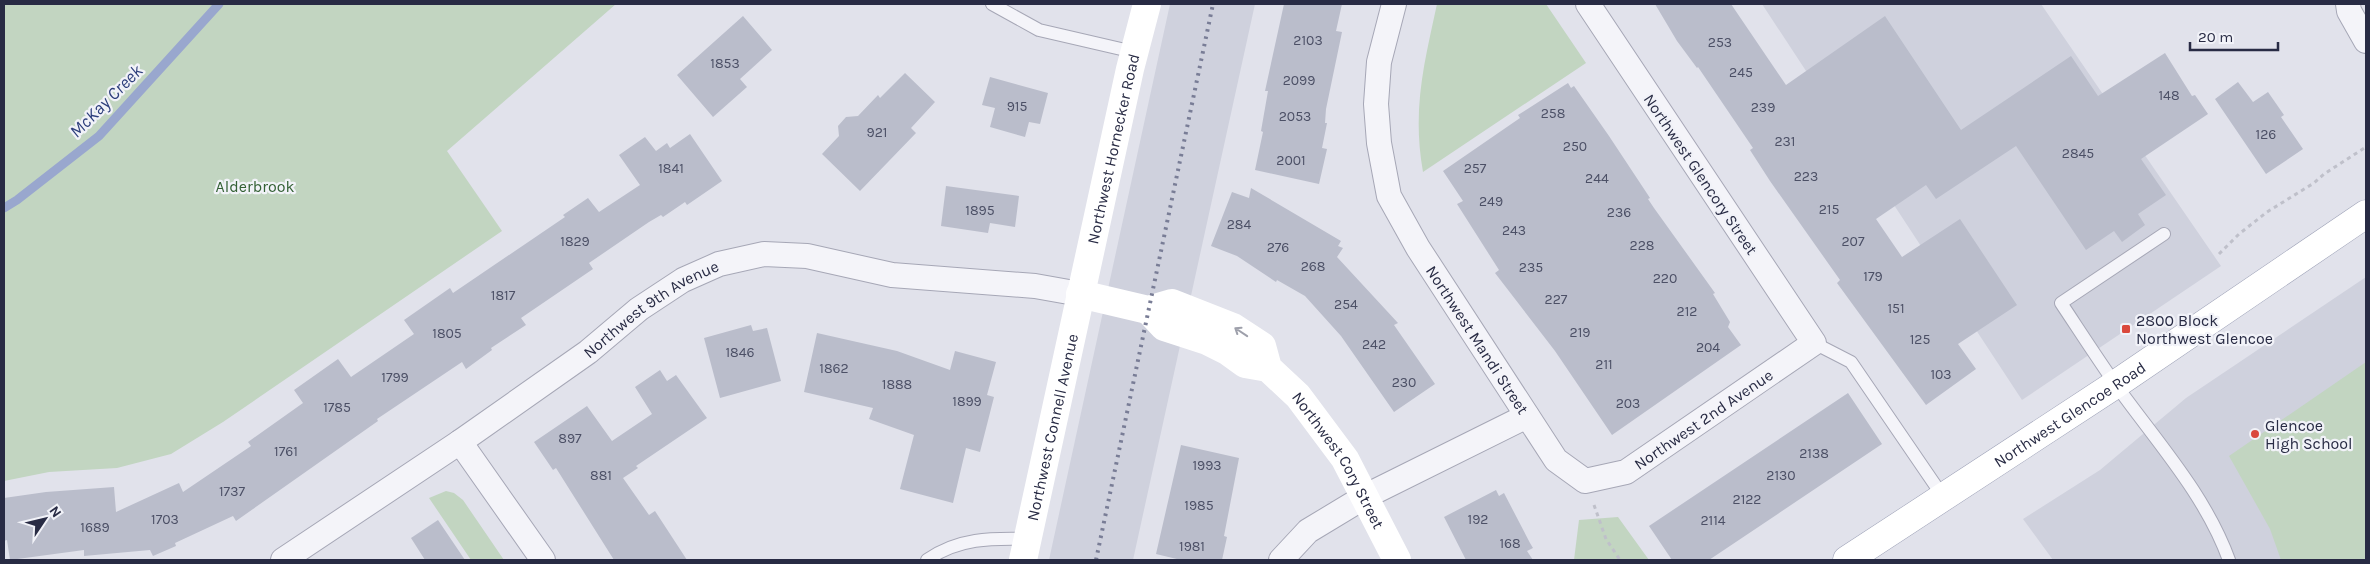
<svg xmlns="http://www.w3.org/2000/svg" width="2370" height="564" font-family="Karla,sans-serif">
	<style>
		.built { fill: #cfd1dd }
		.green { fill: #c2d5c1 }
		.lines { fill: none; stroke-linecap: round; stroke-linejoin: round }
		.stream { stroke: #99a7ce; stroke-width: 9 }
		.building { fill: #babdcb }
		.lane-casing { stroke: #a6a7b6; stroke-width: 14 }
		.street-casing { stroke: #a6a7b6; stroke-width: 26 }
		.primary-casing { stroke: #9fa3b8; stroke-width: 29 }
		.path { stroke: #bfc0ca; stroke-width: 3; stroke-dasharray: 4 4; stroke-linecap: butt }
		.lane { stroke: #f4f4f9; stroke-width: 12 }
		.street { stroke: #f4f4f9; stroke-width: 24 }
		.secondary { stroke: #fff; stroke-width: 28 }
		.primary { stroke: #fff; stroke-width: 28 }
		.rail { stroke: #797d96; stroke-width: 4; stroke-dasharray: 2.5 5; stroke-linecap: butt }
		.oneway { stroke: #9ea0ab }
		.poi-dot { fill: #da483c; stroke: #f1f2f8; stroke-width: 2 }
		.labels { text-anchor: middle; stroke-width: 4.5; stroke-linejoin: round; paint-order: stroke }
		.number-label { font-size: 14px; fill: #4c5066 }
		.street-label { font-size: 16px; fill: #282b44; stroke: #f1f2f8 }
		.park-label { font-size: 16px; fill: #346135; stroke: #f1f2f8 }
		.poi-label { font-size: 16px; fill: #282b44; stroke: #f1f2f8; text-anchor: start }
		.water-label { font-size: 18px; font-style: italic; fill: #2e3f7c; stroke: #f1f2f8 }
	</style>
	<rect width="100%" height="100%" fill="#e1e2eb"/>
	<!-- built -->
	<path class="built" d="M 1170,4 L 1255,4 L 1133,560 L 1049,560 Z
		M 1762,4 L 2041,4 L 2221,266 L 2022,400 Z
		M 2366,277 L 2366,560 L 2053,560 L 2023,519 L 2100,470 L 2186,398 Z"/>
	<!-- green -->
	<path class="green" d="M 4,4 L 616,4 L 447,151 L 502,231 L 223,422 L 171,454 L 117,468 L 49,472 L 4,481 Z
		M 1437,4 L 1546,4 L 1586,63 L 1423,172 C 1412,110 1424,64 1437,4 Z
		M 2366,362 L 2366,560 L 2281,560 L 2270,529 L 2229,456 Z
		M 446,491 L 454,493 L 463,500 L 504,560 L 471,560 L 429,498 Z
		M 1618,517 L 1649,560 L 1574,560 L 1579,520 Z"/>
	<g class="lines">
		<!-- stream -->
		<path class="stream" d="M 4,208 L 17,200 L 99,136 L 219,4"/>
	</g>
	<!-- building -->
	<path class="building" d="M 1284,4 L 1342,4 L 1336,31 L 1342,32 L 1326,109 L 1325,123 L 1327,123 L 1322,148 L 1327,149 L 1319,184 L 1255,170 L 1263,132 L 1261,131 L 1268,91 L 1265,91 Z
		M 1655,4 L 1731,4 L 1786,85 L 1885,16 L 1961,130 L 2071,56 L 2098,96 L 2165,53 L 2192,96 L 2195,95 L 2208,114 L 2141,159 L 2166,195 L 2138,214 L 2145,225 L 2122,242 L 2114,231 L 2086,250 L 2016,146 L 1936,199 L 1926,185 L 1876,219 L 1902,257 L 1960,219 L 2017,305 L 1958,344 L 1976,369 L 1926,405 L 1837,283 L 1840,280 L 1770,181 L 1750,150 L 1753,148 L 1698,67 L 1697,68 L 1677,41 Z
		M 743,16 L 772,50 L 740,79 L 747,87 L 713,117 L 677,75 Z
		M 905,73 L 935,102 L 911,128 L 916,133 L 860,191 L 822,154 L 839,136 L 838,126 L 846,117 L 858,116 L 878,95 L 880,98 Z
		M 990,77 L 1048,93 L 1040,124 L 1029,122 L 1025,137 L 990,127 L 995,108 L 982,105 Z
		M 2238,82 L 2253,102 L 2268,92 L 2284,115 L 2281,117 L 2303,149 L 2266,174 L 2215,99 Z
		M 1568,83 L 1571,88 L 1574,86 L 1609,136 L 1650,198 L 1648,199 L 1654,208 L 1715,293 L 1713,294 L 1730,322 L 1728,327 L 1741,345 L 1612,435 L 1555,351 L 1495,273 L 1499,270 L 1457,204 L 1463,201 L 1443,171 L 1520,118 L 1518,115 Z
		M 690,134 L 722,181 L 687,205 L 685,202 L 663,217 L 661,215 L 649,222 L 589,263 L 593,269 L 521,318 L 526,325 L 491,348 L 492,350 L 466,369 L 462,362 L 377,419 L 378,421 L 236,521 L 233,516 L 175,543 L 176,546 L 153,556 L 150,550 L 84,556 L 84,550 L 10,560 L 7,540 L 4,541 L 4,498 L 46,492 L 114,487 L 116,512 L 179,483 L 183,492 L 251,446 L 248,442 L 303,403 L 294,390 L 338,359 L 351,377 L 414,334 L 404,320 L 450,288 L 453,293 L 565,217 L 563,215 L 588,198 L 599,212 L 640,185 L 619,155 L 645,137 L 656,151 L 667,143 L 670,148 Z
		M 946,186 L 1019,196 L 1015,227 L 990,223 L 988,233 L 941,226 Z
		M 1251,188 L 1341,241 L 1338,246 L 1343,248 L 1337,257 L 1398,323 L 1394,325 L 1435,384 L 1394,412 L 1341,336 L 1305,296 L 1277,280 L 1276,282 L 1237,256 L 1211,246 L 1232,192 L 1249,198 Z
		M 751,325 L 753,331 L 767,328 L 781,381 L 720,398 L 704,338 Z
		M 817,333 L 897,351 L 950,370 L 955,351 L 996,362 L 987,395 L 994,397 L 980,452 L 966,448 L 953,503 L 900,489 L 914,435 L 869,419 L 873,408 L 804,392 Z
		M 660,370 L 667,381 L 676,375 L 707,418 L 636,466 L 638,468 L 623,478 L 649,515 L 655,511 L 687,560 L 614,560 L 556,468 L 553,470 L 534,442 L 587,406 L 612,441 L 652,414 L 635,387 Z
		M 1848,393 L 1882,444 L 1709,560 L 1672,560 L 1649,526 Z
		M 1181,445 L 1239,458 L 1224,536 L 1227,537 L 1222,560 L 1181,560 L 1156,554 Z
		M 1496,490 L 1499,496 L 1504,493 L 1530,543 L 1533,548 L 1527,551 L 1533,560 L 1466,560 L 1444,517 Z
		M 438,520 L 465,560 L 425,560 L 411,538 Z"/>
	<g class="lines">
		<!-- lane casing -->
		<g class="lane-casing">
			<path id="lane" d="M 992,4 L 1039,30 L 1134,52
				M 2164,234 L 2061,303 C 2079,330 2097,358 2116,385 C 2156,441 2205,494 2229,560
				M 1814,343 L 1851,362 L 1944,498
				M 927,560 C 958,538 991,538 1028,539"/>
		</g>
		<!-- street casing -->
		<g class="street-casing">
			<g id="street">
				<path id="s1" d="M 1394,4 L 1379,62 L 1376,104 L 1379,143 L 1389,196 L 1418,248 L 1556,460 L 1585,481 L 1626,472 L 1814,343 L 1588,4"/>
				<path d="M 2348,4 L 2349,11 L 2366,41"/>
				<path d="M 460,442 L 543,560"/>
				<path id="s2" d="M 283,560 L 460,442 L 588,352 L 639,309 L 683,280 L 719,264 L 764,254 L 807,256 L 892,275 L 1035,286 L 1080,294"/>
				<path d="M 1281,560 L 1308,531 L 1366,496 L 1527,416"/>
			</g>
		</g>
		<!-- primary casing -->
		<g class="primary-casing">
			<g id="primary">
				<path id="s5" d="M 1847,560 L 2116,384 L 2366,214"/>
			</g>
		</g>
		<!-- path -->
		<path class="path" d="M 2219,254 L 2239,234 L 2267,212 L 2314,183 L 2324,174 L 2366,147
			M 1594,505 L 1606,539 L 1620,560"/>
		<!-- lane -->
		<use href="#lane" class="lane"/>
		<!-- street -->
		<use href="#street" class="street"/>
		<!-- secondary -->
		<g class="secondary">
			<path id="s3" d="M 1080,294 L 1148,310 L 1172,303 L 1233,327 L 1262,346 L 1268,368 L 1298,396 L 1345,459 L 1397,560"/>
			<path d="M 1148,310 L 1164,327 L 1207,341 L 1227,351 L 1245,364 L 1268,368"/>
			<path id="s4" d="M 1023,560 L 1130,69 L 1147,4"/>
		</g>
		<!-- primary -->
		<use href="#primary" class="primary"/>
		<!-- rail -->
		<path class="rail" d="M 1096,560 L 1213,4"/>
	</g>
	<!-- one-way arrows -->
	<defs><path id="oneway-shaft" d="M-6 0H5M1.5-3L5.5 0L1.5 3" fill="none" stroke-width="1.6" stroke-linecap="round" stroke-linejoin="round" transform="scale(1.25)"/></defs>
	<use class="oneway" href="#oneway-shaft" transform="translate(1241 332) rotate(-146)"/>
	<!-- markers -->
	<g class="poi-dot">
		<rect x="2121" y="324" width="10" height="10" rx="2.5"/>
		<circle cx="2255" cy="434" r="5"/>
	</g>
	<g class="labels">
		<!-- number labels -->
		<g class="number-label">
			<text x="1308" y="45">2103</text>
			<text x="1720" y="47">253</text>
			<text x="725" y="68">1853</text>
			<text x="1741" y="77">245</text>
			<text x="1299" y="85">2099</text>
			<text x="2169" y="100">148</text>
			<text x="1017" y="111">915</text>
			<text x="1763" y="112">239</text>
			<text x="1553" y="118">258</text>
			<text x="1295" y="121">2053</text>
			<text x="877" y="137">921</text>
			<text x="2266" y="139">126</text>
			<text x="1785" y="146">231</text>
			<text x="1575" y="151">250</text>
			<text x="2078" y="158">2845</text>
			<text x="1291" y="165">2001</text>
			<text x="671" y="173">1841</text>
			<text x="1475" y="173">257</text>
			<text x="1806" y="181">223</text>
			<text x="1597" y="183">244</text>
			<text x="1491" y="206">249</text>
			<text x="1829" y="214">215</text>
			<text x="980" y="215">1895</text>
			<text x="1619" y="217">236</text>
			<text x="1239" y="229">284</text>
			<text x="1514" y="235">243</text>
			<text x="575" y="246">1829</text>
			<text x="1853" y="246">207</text>
			<text x="1642" y="250">228</text>
			<text x="1278" y="252">276</text>
			<text x="1313" y="271">268</text>
			<text x="1531" y="272">235</text>
			<text x="1873" y="281">179</text>
			<text x="1665" y="283">220</text>
			<text x="503" y="300">1817</text>
			<text x="1556" y="304">227</text>
			<text x="1346" y="309">254</text>
			<text x="1896" y="313">151</text>
			<text x="1687" y="316">212</text>
			<text x="1580" y="337">219</text>
			<text x="447" y="338">1805</text>
			<text x="1920" y="344">125</text>
			<text x="1374" y="349">242</text>
			<text x="1708" y="352">204</text>
			<text x="740" y="357">1846</text>
			<text x="1604" y="369">211</text>
			<text x="834" y="373">1862</text>
			<text x="1941" y="379">103</text>
			<text x="395" y="382">1799</text>
			<text x="1404" y="387">230</text>
			<text x="897" y="389">1888</text>
			<text x="967" y="406">1899</text>
			<text x="1628" y="408">203</text>
			<text x="337" y="412">1785</text>
			<text x="570" y="443">897</text>
			<text x="286" y="456">1761</text>
			<text x="1814" y="458">2138</text>
			<text x="1207" y="470">1993</text>
			<text x="601" y="480">881</text>
			<text x="1781" y="480">2130</text>
			<text x="232" y="496">1737</text>
			<text x="1747" y="504">2122</text>
			<text x="1199" y="510">1985</text>
			<text x="165" y="524">1703</text>
			<text x="1478" y="524">192</text>
			<text x="1713" y="525">2114</text>
			<text x="95" y="532">1689</text>
			<text x="1510" y="548">168</text>
			<text x="1192" y="551">1981</text>
		</g>
		<!-- street labels -->
		<g class="street-label">
			<text dy="6" stroke="none"><textPath href="#s4" startOffset="421">Northwest Hornecker Road</textPath></text>
			<text transform="translate(1701 174) rotate(56)" y="6">Northwest Glencory Street</text>
			<text dy="6" stroke="none"><textPath href="#s2" startOffset="446">Northwest 9th Avenue</textPath></text>
			<text dy="6" stroke="none"><textPath href="#s1" startOffset="364">Northwest Mandi Street</textPath></text>
			<text dy="6" stroke="none"><textPath href="#s5" startOffset="266">Northwest Glencoe Road</textPath></text>
			<text dy="6" stroke="none"><textPath href="#s1" startOffset="679">Northwest 2nd Avenue</textPath></text>
			<text dy="6" stroke="none"><textPath href="#s4" startOffset="136">Northwest Connell Avenue</textPath></text>
			<text dy="6" stroke="none"><textPath href="#s3" startOffset="335">Northwest Cory Street</textPath></text>
		</g>
		<!-- park labels -->
		<g class="park-label">
			<text x="255" y="192">Alderbrook</text>
		</g>
		<!-- poi labels -->
		<g class="poi-label">
			<text x="2136" y="326">2800 Block<tspan x="2136" dy="18">Northwest Glencoe</tspan></text>
			<text x="2265" y="431">Glencoe<tspan x="2265" dy="18">High School</tspan></text>
		</g>
		<!-- water labels -->
		<g class="water-label">
			<text transform="translate(106 101) rotate(-45)" y="6">McKay Creek</text>
		</g>
	</g>
	<!-- border -->
	<rect width="2370" height="564" fill="none" stroke="#282b44" stroke-width="10"/>
	<!-- north arrow -->
	<g transform="translate(45 519) rotate(55)" stroke="#f1f2f8" stroke-width="4" paint-order="stroke">
	<path d="M0-4L9 19L0 12L-9 19Z" fill="#282b44"/>
	<text y="-8" font-size="14" font-weight="bold" text-anchor="middle" fill="#282b44">N</text>
	</g>
	<!-- scale -->
	<path d="M2190 42v8h88v-8" fill="none" stroke="#282b44" stroke-width="2.5"/>
	<text x="2198" y="42" font-size="15" fill="#282b44" stroke="#f1f2f8" stroke-width="4" paint-order="stroke">20 m</text>
</svg>
